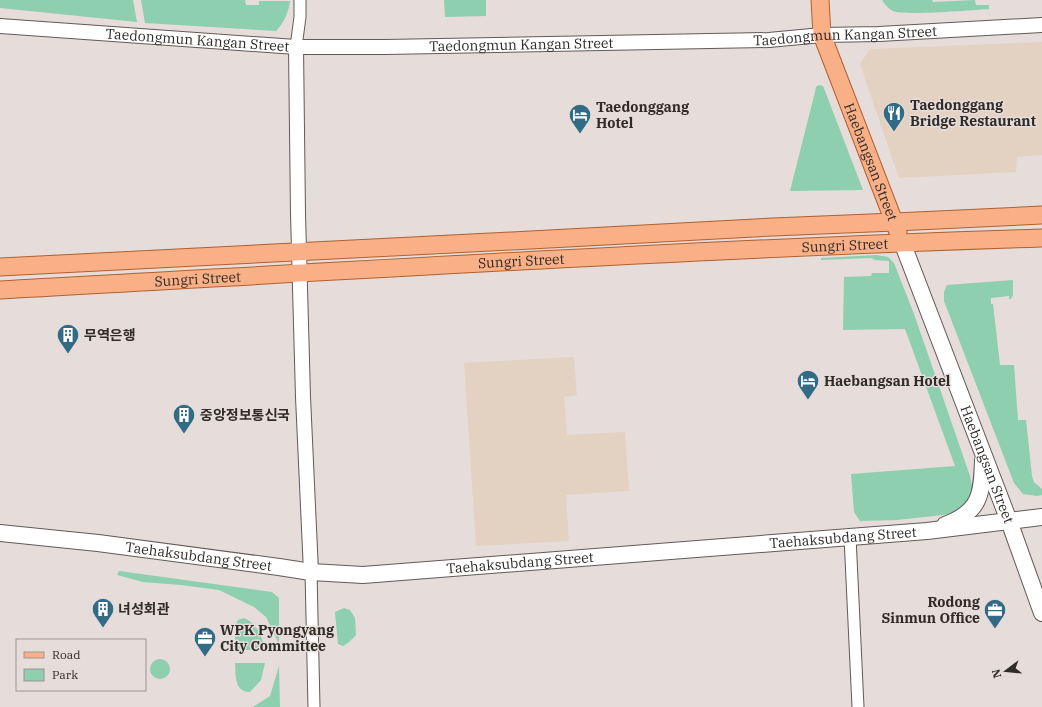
<svg xmlns="http://www.w3.org/2000/svg" width="1042" height="707" font-family="'IBM Plex Serif','Noto Sans KR',serif">
	<style>
		.industrial { fill: #e3d2c1 }
		.green { fill: #8dcfaf }
		.lines { fill: none; stroke-linecap: round; stroke-linejoin: round }
		.minor-casing { stroke: #625a57; stroke-width: 13 }
		.tertiary-casing { stroke: #625a57; stroke-width: 16 }
		.secondary-casing { stroke: #625a57; stroke-width: 18 }
		.primary-casing { stroke: #b06031; stroke-width: 19 }
		.minor { stroke: #fff; stroke-width: 11 }
		.tertiary { stroke: #fff; stroke-width: 14 }
		.secondary { stroke: #fff; stroke-width: 16 }
		.primary { stroke: #fab086; stroke-width: 17 }
		.labels { text-anchor: middle; stroke-width: 3; stroke-linejoin: round; paint-order: stroke }
		.street-label { font-size: 14px; fill: #2e2b29; stroke: #e6dcd9 }
		.poi-label { font-size: 14px; font-weight: bold; fill: #2e2b29; stroke: #e6dcd9; text-anchor: start }
	</style>
	<rect width="100%" height="100%" fill="#e6dcd9"/>
	<!-- industrial -->
	<path class="industrial" d="M 1042,42 L 1042,155 L 1017,157 L 1016,172 L 899,178 L 860,64 L 870,49 Z
		M 574,357 L 577,395 L 564,397 L 567,435 L 625,432 L 629,491 L 566,495 L 569,541 L 476,546 L 464,363 Z"/>
	<!-- green -->
	<path class="green" d="M 0,0 L 133,0 L 137,22 L 0,8 Z
		M 141,0 L 245,0 L 246,5 L 259,5 L 259,1 L 290,1 C 289,11 284,23 276,31 L 145,23 Z
		M 444,0 L 486,0 L 486,16 L 445,17 Z
		M 882,0 L 932,0 L 933,2 L 975,0 L 976,5 L 989,5 L 989,9 C 971,10 905,16 893,11 C 889,9 884,4 882,0 Z
		M 819,85 L 823,86 L 825,91 L 863,190 L 790,191 L 815,92 L 816,87 Z
		M 877,255 L 888,257 L 894,263 L 914,314 L 970,476 L 973,490 L 972,498 L 957,512 L 943,515 L 897,520 L 860,521 L 854,512 L 851,474 L 955,466 L 905,329 L 843,330 L 844,277 L 871,276 L 872,273 L 889,273 L 889,261 L 875,260 L 871,258 L 821,260 L 821,258 Z
		M 1013,280 L 1013,295 L 1011,299 L 1009,299 L 1009,296 L 991,298 L 991,304 L 993,304 L 1000,365 L 1014,365 L 1018,420 L 1026,420 L 1032,476 L 1034,482 L 1042,489 L 1042,495 L 1037,496 L 1023,494 L 1014,483 L 944,301 L 944,292 L 947,285 Z
		M 119,571 L 272,592 L 279,598 L 279,644 L 266,617 L 254,607 L 219,590 L 181,585 L 143,582 L 117,575 Z
		M 344,608 L 350,610 L 355,618 L 356,635 L 349,642 L 343,646 L 338,644 L 335,612 Z
		M 244,618 C 258,624 262,637 265,650 L 235,650 L 235,626 L 238,620 Z
		M150 669a10 10 0 1 1 20 0a10 10 0 1 1-20 0Z
		M 235,663 L 265,663 L 261,680 L 250,692 C 234,692 236,675 235,663 Z
		M 279,666 L 280,707 L 253,707 L 270,696 Z"/>
	<g class="lines">
		<!-- minor casing -->
		<g class="minor-casing">
			<path id="minor" d="M 296,47 L 300,17 L 300,0
				M 850,537 L 858,707
				M 311,572 L 314,707"/>
		</g>
		<!-- tertiary casing -->
		<g class="tertiary-casing">
			<g id="tertiary">
				<path id="s1" d="M 0,26 L 296,47 L 385,47 L 769,40 L 822,35 L 879,34 L 1042,25"/>
				<path d="M 296,47 L 298,214 L 303,397 L 311,572"/>
			</g>
		</g>
		<!-- secondary casing -->
		<g class="secondary-casing">
			<g id="secondary">
				<path id="s2" d="M 902,242 L 1009,521 L 1042,613"/>
				<path d="M 945,525 C 980,512 982,495 983,460"/>
				<path id="s3" d="M 0,533 L 98,543 L 279,567 L 311,572 L 363,575 L 927,531 L 1042,517"/>
			</g>
		</g>
		<!-- primary casing -->
		<g class="primary-casing">
			<g id="primary">
				<path id="s4" d="M 820,0 L 822,35 L 898,232"/>
				<path d="M 0,267 L 512,241 L 773,227 L 895,222 L 1042,215"/>
				<path id="s5" d="M 0,290 C 347,271 694,249 1042,238"/>
			</g>
		</g>
		<!-- minor -->
		<use href="#minor" class="minor"/>
		<!-- tertiary -->
		<use href="#tertiary" class="tertiary"/>
		<!-- secondary -->
		<use href="#secondary" class="secondary"/>
		<!-- primary -->
		<use href="#primary" class="primary"/>
	</g>
	<!-- icons -->
	<defs>
		<g id="restaurant-pin" transform="scale(1.15)"><path d="M0 17L-7.5 6A9.5 9.5 0 1 1 7.5 6Z" fill="#326b85" stroke="#e6dcd9"/><path d="M-5-6h1v4h1v-4h1v4h1v-4h1v5L-1.5 .5V6h-2V.5L-5-1ZM5-6V6H3V1.5H1.5Q1.5-4 5-6Z" fill="#fff"/></g>
		<g id="hotel-pin" transform="scale(1.15)"><path d="M0 17L-7.5 6A9.5 9.5 0 1 1 7.5 6Z" fill="#326b85" stroke="#e6dcd9"/><path d="M-6-4.5h1.5V1H6V5H4.5V3h-9V5H-6ZM-4 0a1.8 1.8 0 1 1 3.6 0ZM.5 0V-2.5h3Q6-2.5 6 0Z" fill="#fff"/></g>
		<g id="building-pin" transform="scale(1.15)"><path d="M0 17L-7.5 6A9.5 9.5 0 1 1 7.5 6Z" fill="#326b85" stroke="#e6dcd9"/><path d="M-4-6H4V6H1V3H-1V6H-4ZM-2.5-4.3h1.7v1.8h-1.7ZM.8-4.3h1.7v1.8H.8ZM-2.5-1h1.7V.8h-1.7ZM.8-1h1.7V.8H.8Z" fill="#fff"/></g>
		<g id="office-pin" transform="scale(1.15)"><path d="M0 17L-7.5 6A9.5 9.5 0 1 1 7.5 6Z" fill="#326b85" stroke="#e6dcd9"/><path d="M-6-3h4V-5.5h4V-3h4V5H-6ZM-1-4.5V-3h2v-1.5ZM-6 0V1H6V0Z" fill="#fff"/></g>
	</defs>
	<g fill-rule="evenodd">
		<use href="#restaurant-pin" x="894" y="113"/>
		<use href="#hotel-pin" x="580" y="115"/>
		<use href="#building-pin" x="68" y="335"/>
		<use href="#hotel-pin" x="808" y="381"/>
		<use href="#building-pin" x="184" y="415"/>
		<use href="#building-pin" x="103" y="609"/>
		<use href="#office-pin" x="995" y="610"/>
		<use href="#office-pin" x="205" y="638"/>
	</g>
	<g class="labels">
		<!-- street labels -->
		<g class="street-label">
			<text dy="5" stroke="none"><textPath href="#s1" startOffset="846">Taedongmun Kangan Street</textPath></text>
			<text dy="5" stroke="none"><textPath href="#s1" startOffset="198">Taedongmun Kangan Street</textPath></text>
			<text dy="5" stroke="none"><textPath href="#s1" startOffset="522">Taedongmun Kangan Street</textPath></text>
			<text dy="5" stroke="none"><textPath href="#s4" startOffset="171">Haebangsan Street</textPath></text>
			<text dy="5" stroke="none"><textPath href="#s5" startOffset="846">Sungri Street</textPath></text>
			<text dy="5" stroke="none"><textPath href="#s5" startOffset="522">Sungri Street</textPath></text>
			<text dy="5" stroke="none"><textPath href="#s5" startOffset="198">Sungri Street</textPath></text>
			<text dy="5" stroke="none"><textPath href="#s2" startOffset="238">Haebangsan Street</textPath></text>
			<text dy="5" stroke="none"><textPath href="#s3" startOffset="847">Taehaksubdang Street</textPath></text>
			<text dy="5" stroke="none"><textPath href="#s3" startOffset="200">Taehaksubdang Street</textPath></text>
			<text dy="5" stroke="none"><textPath href="#s3" startOffset="523">Taehaksubdang Street</textPath></text>
		</g>
		<!-- poi labels -->
		<g class="poi-label">
			<text x="910" y="110">Taedonggang<tspan x="910" dy="16">Bridge Restaurant</tspan></text>
			<text x="596" y="112">Taedonggang<tspan x="596" dy="16">Hotel</tspan></text>
			<text x="84" y="340">무역은행</text>
			<text x="824" y="386">Haebangsan Hotel</text>
			<text x="200" y="420">중앙정보통신국</text>
			<text x="980" y="607" text-anchor="end">Rodong<tspan x="980" dy="16">Sinmun Office</tspan></text>
			<text x="118" y="614">녀성회관</text>
			<text x="220" y="635">WPK Pyongyang<tspan x="220" dy="16">City Committee</tspan></text>
		</g>
	</g>
	<!-- legend -->
	<rect x="16" y="639" width="130" height="52" fill="#e6dcd9" stroke="#9c9593"/>
	<rect x="24" y="652" width="20" height="6" fill="#fab086" stroke="#9c9593"/>
	<text x="52" y="659" font-size="12" fill="#2e2b29">Road</text>
	<rect x="24" y="669" width="20" height="12" fill="#8dcfaf" stroke="#9c9593"/>
	<text x="52" y="679" font-size="12" fill="#2e2b29">Park</text>
	<!-- north arrow -->
	<g transform="translate(1006 671) rotate(254)" stroke="#e6dcd9" stroke-width="3" paint-order="stroke">
	<path d="M0-3L7 15L0 10L-7 15Z" fill="#2e2b29"/>
	<text y="-6" font-size="11" font-weight="bold" text-anchor="middle" fill="#2e2b29">N</text>
	</g>
</svg>
